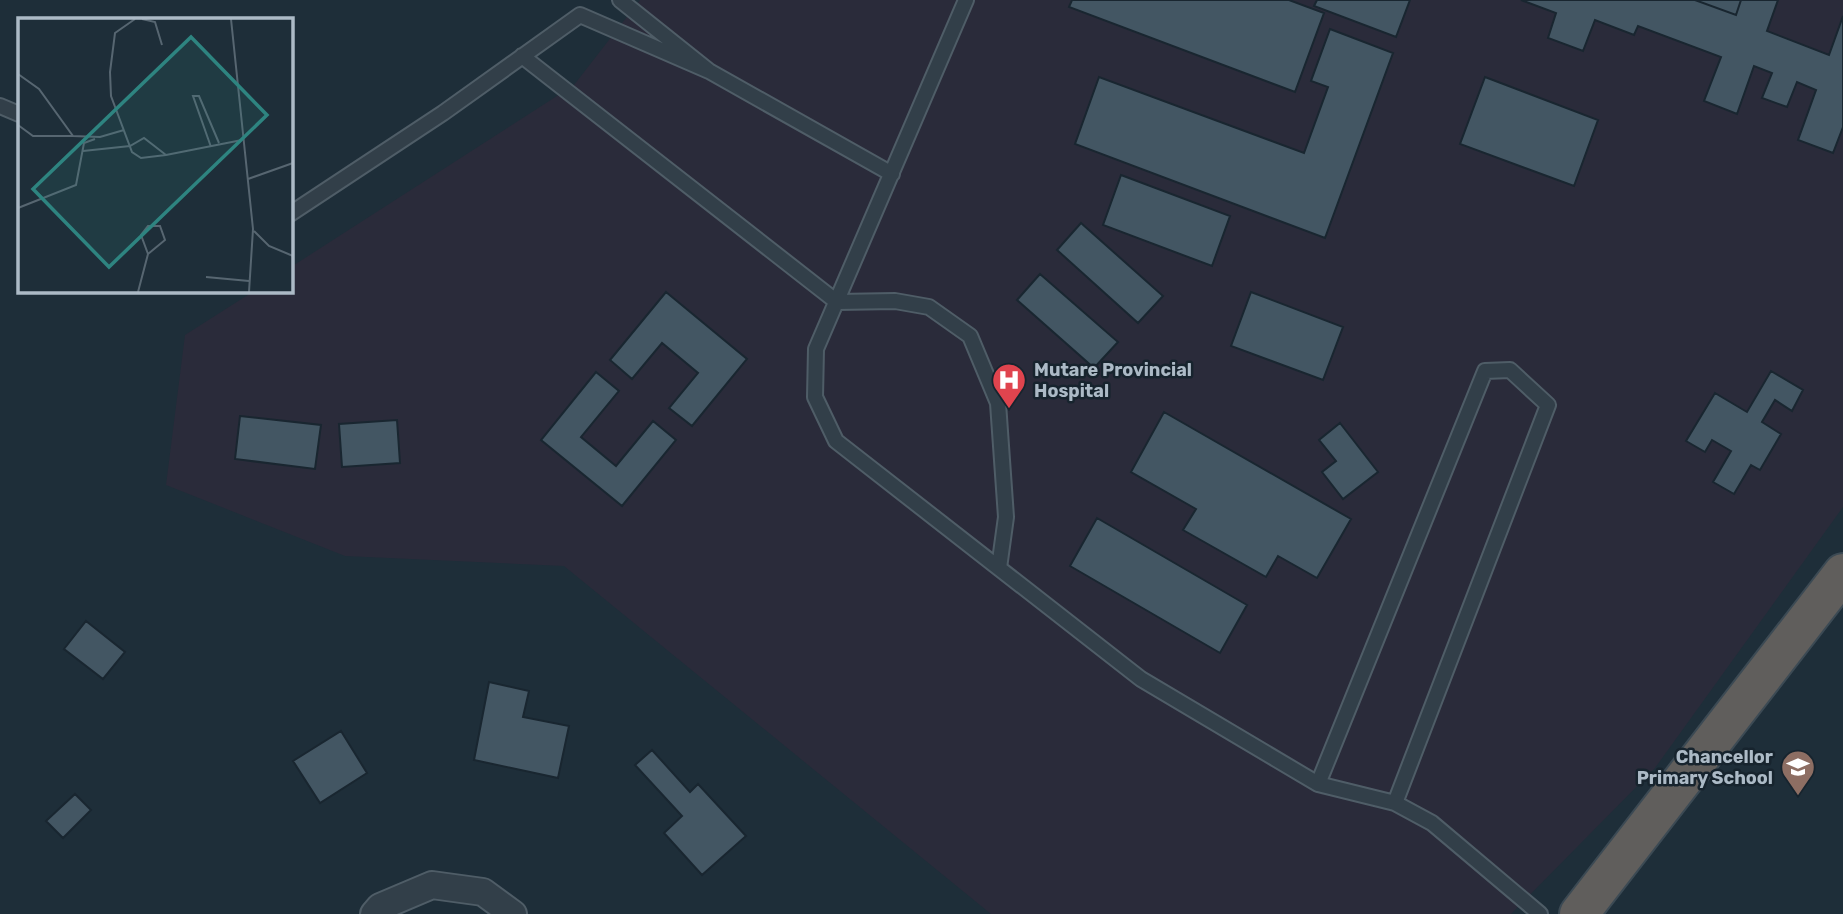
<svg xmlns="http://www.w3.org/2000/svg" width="1843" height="914" font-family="Rubik,sans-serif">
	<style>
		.medical { fill: #2a2b3a }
		.building { fill: #435663; stroke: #192630; stroke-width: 2 }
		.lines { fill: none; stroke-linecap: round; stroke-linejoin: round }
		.service-casing { stroke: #4f5d67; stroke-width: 18 }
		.minor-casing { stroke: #4f5d67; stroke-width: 30 }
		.trunk-casing { stroke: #3c4a54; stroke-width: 42 }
		.service { stroke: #323f49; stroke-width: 14 }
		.minor { stroke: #323f49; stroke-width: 26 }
		.trunk { stroke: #605e5c; stroke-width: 38 }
		.labels { text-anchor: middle; stroke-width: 5; stroke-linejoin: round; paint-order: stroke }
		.poi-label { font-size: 18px; font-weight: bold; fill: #acbac6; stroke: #17242e; text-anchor: start }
		.inset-road { fill: none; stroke: #576671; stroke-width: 2 }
		.view { fill: #2e8480; fill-opacity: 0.15; stroke: #2e8480; stroke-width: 3.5 }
		.inset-edge { fill: none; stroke: #acbac6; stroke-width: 3.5 }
	</style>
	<rect width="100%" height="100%" fill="#1e2e39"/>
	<!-- medical -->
	<path class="medical" d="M 640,0 L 1843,0 L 1843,507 L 1655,768 L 1511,914 L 991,914 L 564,566 L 345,556 L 166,485 L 185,335 L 254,291 L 290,290 L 291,267 L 574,85 Z"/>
	<!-- building -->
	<path class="building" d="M 1072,0 L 1289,0 L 1324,13 L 1295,92 L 1069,7 Z
		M 1317,0 L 1410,0 L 1396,37 L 1314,6 Z
		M 1521,0 L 1695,0 L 1736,15 L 1741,0 L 1778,0 L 1767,31 L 1829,55 L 1843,16 L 1843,127 L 1833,153 L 1798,140 L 1816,90 L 1797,82 L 1787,107 L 1762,98 L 1772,73 L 1754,66 L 1737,114 L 1704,101 L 1721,57 L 1638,26 L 1634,35 L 1595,20 L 1583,51 L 1548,38 L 1556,13 Z
		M 1695,0 L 1741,0 L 1736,15 Z
		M 1330,29 L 1393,53 L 1325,238 L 1075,144 L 1099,77 L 1304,153 L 1328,87 L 1311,81 Z
		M 1485,77 L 1598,120 L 1574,186 L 1460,144 Z
		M 1121,175 L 1230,216 L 1212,266 L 1103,225 Z
		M 1081,223 L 1163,296 L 1138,323 L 1057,250 Z
		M 1040,274 L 1118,342 L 1094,368 L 1017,300 Z
		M 666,292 L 747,359 L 692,426 L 669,408 L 698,373 L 662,343 L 632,379 L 610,360 Z
		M 1251,292 L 1343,327 L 1323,380 L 1231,346 Z
		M 1771,371 L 1803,390 L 1792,411 L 1775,400 L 1762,422 L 1781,434 L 1760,470 L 1751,465 L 1734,494 L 1713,482 L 1731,451 L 1712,440 L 1705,452 L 1686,441 L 1715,393 L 1747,412 Z
		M 596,372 L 619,391 L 581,437 L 616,466 L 653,421 L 676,440 L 622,506 L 541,440 Z
		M 1164,412 L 1351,519 L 1317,578 L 1278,556 L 1266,577 L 1183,530 L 1196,509 L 1131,472 Z
		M 240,416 L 321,425 L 315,469 L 235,459 Z
		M 397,420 L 400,463 L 342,467 L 339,424 Z
		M 1340,423 L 1378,472 L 1343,499 L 1322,472 L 1336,461 L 1319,440 Z
		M 1097,518 L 1247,605 L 1220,653 L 1070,566 Z
		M 86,621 L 125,652 L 103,679 L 64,649 Z
		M 489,682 L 529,691 L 523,717 L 569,726 L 558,778 L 474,760 Z
		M 341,731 L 367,773 L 320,803 L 293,761 Z
		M 652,750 L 690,792 L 698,784 L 746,836 L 702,875 L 664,833 L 682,816 L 635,765 Z
		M 75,794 L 91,810 L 63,838 L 46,821 Z"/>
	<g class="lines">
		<!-- service casing -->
		<g class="service-casing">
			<path id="service" d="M 620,0 L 709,71 L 892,174
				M 966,0 L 816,349 L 815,397 L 836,441 L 1141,679 L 1318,784 L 1395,803 L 1432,823 L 1540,914
				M 522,56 L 837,302 L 895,301 L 929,307 L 970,336 L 998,403 L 1006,517 L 999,568
				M 0,106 L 19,114
				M 290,214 L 443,113 L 580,15 L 709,71
				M 1318,784 L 1485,371 L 1510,370 L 1548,405 L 1395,803"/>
		</g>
		<!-- minor casing -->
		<g class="minor-casing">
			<path id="minor" d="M 374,914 L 380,907 L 432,885 L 483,892 L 513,914"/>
		</g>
		<!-- trunk casing -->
		<g class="trunk-casing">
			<path id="trunk" d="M 1579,914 L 1843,573"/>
		</g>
		<!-- service -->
		<use href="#service" class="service"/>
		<!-- minor -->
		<use href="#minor" class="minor"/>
		<!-- trunk -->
		<use href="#trunk" class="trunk"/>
	</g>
	<!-- icons -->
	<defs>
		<g id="hospital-pin" transform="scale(1.75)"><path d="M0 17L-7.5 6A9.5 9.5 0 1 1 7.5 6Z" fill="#e0444e" stroke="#17242e"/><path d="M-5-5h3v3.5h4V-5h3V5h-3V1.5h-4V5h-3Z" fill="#fff"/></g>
		<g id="school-pin" transform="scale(1.75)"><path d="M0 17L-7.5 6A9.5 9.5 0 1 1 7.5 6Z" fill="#8d6e63" stroke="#17242e"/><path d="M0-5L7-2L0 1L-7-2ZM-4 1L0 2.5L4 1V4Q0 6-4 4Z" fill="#fff"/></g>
	</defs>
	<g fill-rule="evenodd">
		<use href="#hospital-pin" x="1009" y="380"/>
		<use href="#school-pin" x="1798" y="767"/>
	</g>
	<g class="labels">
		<!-- poi labels -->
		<g class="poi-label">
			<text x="1034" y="376">Mutare Provincial<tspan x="1034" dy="21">Hospital</tspan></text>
			<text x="1773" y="763" text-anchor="end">Chancellor<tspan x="1773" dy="21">Primary School</tspan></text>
		</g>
	</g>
	<!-- overview -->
	<g transform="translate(18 18)">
		<rect width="275" height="275" fill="#1e2e39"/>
		<path class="inset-road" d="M 117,1 L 97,15 L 92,54 L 93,78 L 114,134 L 123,140 L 148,137 L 224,122M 124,1 L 137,4 L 144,27M 213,1 L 235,211 L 231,274M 0,56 L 21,71 L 55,118 L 82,119 L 106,112M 0,107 L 15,118 L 55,118M 193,129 L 175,78 L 181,78 L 201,125M 65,133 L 112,128 L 126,120 L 148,137M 230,161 L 275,145M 0,190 L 58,167 L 66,125 L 77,121M 236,213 L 251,228 L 275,238M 188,259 L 231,263M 120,274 L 130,236 L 123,217 L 130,208 L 142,208 L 147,222 L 130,236"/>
		<path class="view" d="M 173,19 L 249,97 L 91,249 L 15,171 Z"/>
		<rect width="275" height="275" class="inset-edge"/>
	</g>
</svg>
